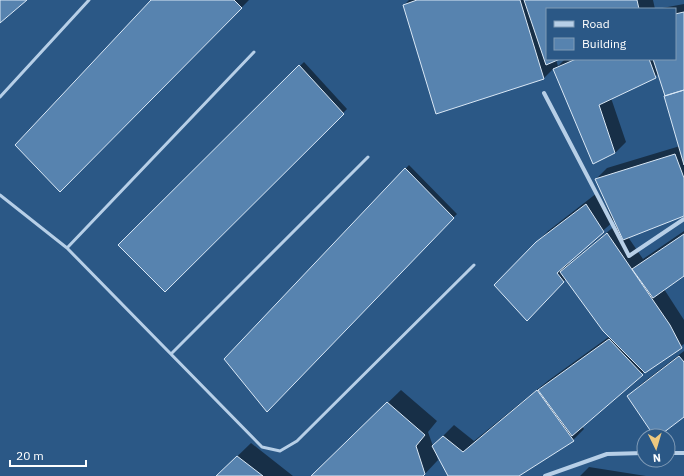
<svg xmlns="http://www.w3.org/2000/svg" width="684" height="476" font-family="'IBM Plex Sans',sans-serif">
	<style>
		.shadow { fill: #0007; fill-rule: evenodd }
		.building { fill: #5783af; stroke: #dae8f6 }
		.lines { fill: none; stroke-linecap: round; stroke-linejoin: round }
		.service { stroke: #b7cfe7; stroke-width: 3 }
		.minor { stroke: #b7cfe7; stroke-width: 4 }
	</style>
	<rect width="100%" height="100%" fill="#2b5886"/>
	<!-- shadow -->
	<path class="shadow" d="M 153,0 L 249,0 L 60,191 Z
		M 409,0 L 653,0 L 655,9 L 547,9 L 547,59 L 557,59 L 556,60 L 558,66 L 565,59 L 675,59 L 675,9 L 657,9 L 684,4 L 684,214 L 628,237 L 643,259 L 684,231 L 684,275 L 664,289 L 684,320 L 684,344 L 645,371 L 582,426 L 584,429 L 573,440 L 517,476 L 449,476 L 437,453 L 436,454 L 438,460 L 423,476 L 312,476 L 401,390 L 437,421 L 428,432 L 433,446 L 454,425 L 474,441 L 549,380 L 610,336 L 566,279 L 538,308 L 495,285 L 548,231 L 597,193 L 612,217 L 596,179 L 607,168 L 680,146 L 659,73 L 655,77 L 611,98 L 626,142 L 615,153 L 594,162 L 554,68 L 544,78 L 437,113 L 404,5 ZM 615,220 L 617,224 L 569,264 L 568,262 Z
		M 304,62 L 347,109 L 165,291 L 120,245 Z
		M 409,165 L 457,214 L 267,410 L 226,359 Z
		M 684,351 L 684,415 L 657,436 L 655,436 L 629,396 L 640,385 Z
		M 251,443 L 293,476 L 217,476 Z
		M 589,467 L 646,476 L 580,476 Z"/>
	<!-- building -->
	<path class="building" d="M 0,0 L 27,0 L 0,23 Z
		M 151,0 L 234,0 L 242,8 L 60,192 L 15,145 Z
		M 417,0 L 520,0 L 544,79 L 436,114 L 403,5 Z
		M 524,0 L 637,0 L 639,9 L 547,9 L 547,59 L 560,59 L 546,65 Z
		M 684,12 L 684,90 L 665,96 L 653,59 L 675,59 L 675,14 Z
		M 576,59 L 649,59 L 656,78 L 599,105 L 615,153 L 593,164 L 553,69 Z
		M 299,65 L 344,114 L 165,292 L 118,245 Z
		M 684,90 L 684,165 L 664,96 Z
		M 675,154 L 684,178 L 684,216 L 623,240 L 595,179 Z
		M 405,168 L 454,218 L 267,412 L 224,359 Z
		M 586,204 L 604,232 L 557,273 L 564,282 L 527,321 L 494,285 L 536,242 Z
		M 607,233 L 670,325 L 682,348 L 645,373 L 603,331 L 560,272 Z
		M 684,234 L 684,276 L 653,298 L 632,269 Z
		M 609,339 L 643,375 L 572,436 L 538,390 Z
		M 679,356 L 684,362 L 684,417 L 659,436 L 654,436 L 627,396 Z
		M 537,390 L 574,441 L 519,476 L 448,476 L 432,446 L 443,436 L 463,452 Z
		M 387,402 L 425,435 L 416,446 L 425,474 L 423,476 L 311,476 Z
		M 237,456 L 263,476 L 216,476 Z"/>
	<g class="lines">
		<!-- service -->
		<path class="service" d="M 0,97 L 89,0
			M 0,195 L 67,248 L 262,447 L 280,451 L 297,441 L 474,265
			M 67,248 L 254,52
			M 171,354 L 368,157"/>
		<!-- minor -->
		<path class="minor" d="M 544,93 L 629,256 L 684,219
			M 668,453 L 684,453
			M 545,476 L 607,454 L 644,453"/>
	</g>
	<!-- legend -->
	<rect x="546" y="8" width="130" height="52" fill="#2b5886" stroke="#809bb6"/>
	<rect x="554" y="21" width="20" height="6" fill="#b7cfe7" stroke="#809bb6"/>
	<text x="582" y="28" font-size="12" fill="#ffffff">Road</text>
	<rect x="554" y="38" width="20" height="12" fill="#5783af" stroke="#809bb6"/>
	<text x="582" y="48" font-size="12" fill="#ffffff">Building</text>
	<!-- north arrow -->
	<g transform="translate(656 448) rotate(175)"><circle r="19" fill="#2b5886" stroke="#809bb6"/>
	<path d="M0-3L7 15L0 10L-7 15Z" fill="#edc87f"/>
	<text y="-6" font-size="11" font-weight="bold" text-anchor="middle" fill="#ffffff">N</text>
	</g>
	<!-- scale -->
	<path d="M10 460v6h76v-6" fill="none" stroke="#ffffff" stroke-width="2"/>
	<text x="16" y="460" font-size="12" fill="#ffffff" stroke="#2b5886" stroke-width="3" paint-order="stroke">20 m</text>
</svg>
